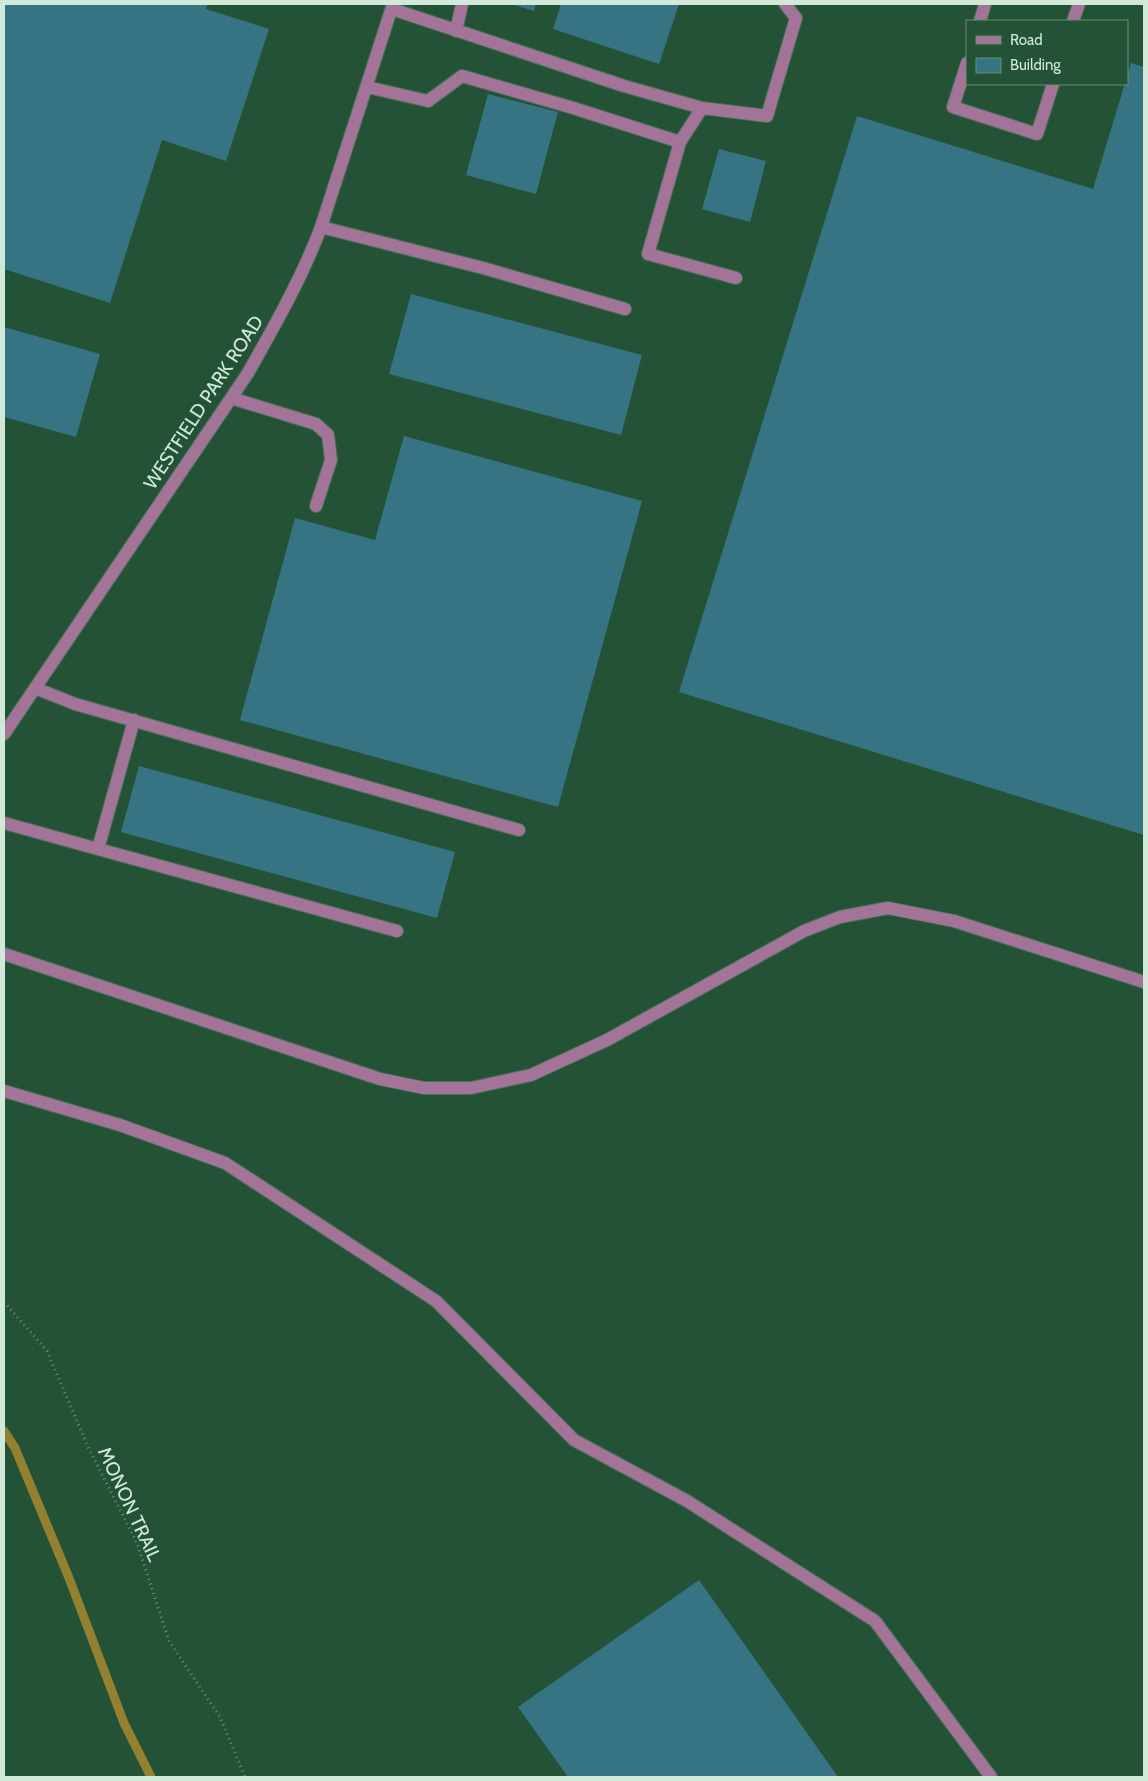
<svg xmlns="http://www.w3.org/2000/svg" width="1148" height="1781" font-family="Cabin,sans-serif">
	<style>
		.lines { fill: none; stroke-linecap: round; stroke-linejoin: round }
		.stream { stroke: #938030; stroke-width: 9 }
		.building { fill: #377483 }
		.minor-casing { stroke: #467057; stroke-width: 14 }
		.path { stroke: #6a9079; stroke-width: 3; stroke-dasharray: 1 4; stroke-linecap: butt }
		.minor { stroke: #a37497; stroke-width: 12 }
		.labels { text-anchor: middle; stroke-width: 5; stroke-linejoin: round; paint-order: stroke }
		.street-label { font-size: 19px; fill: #d0e9d8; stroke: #245237 }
	</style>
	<rect width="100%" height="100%" fill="#245237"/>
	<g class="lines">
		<!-- stream -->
		<path class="stream" d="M 4,1431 L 15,1448 L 69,1578 L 124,1723 L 151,1777"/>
	</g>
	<!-- building -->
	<path class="building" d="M 4,4 L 208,4 L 206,9 L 269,29 L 226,161 L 162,140 L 110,303 L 4,269 Z
		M 512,4 L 536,4 L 534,11 Z
		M 561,4 L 679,4 L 659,64 L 553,29 Z
		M 1131,63 L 1144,67 L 1144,835 L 679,692 L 857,116 L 1093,189 Z
		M 488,94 L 558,112 L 536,194 L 466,175 Z
		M 719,149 L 766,161 L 750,222 L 702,209 Z
		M 411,294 L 642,355 L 621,435 L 389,374 Z
		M 4,327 L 100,354 L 76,437 L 4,417 Z
		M 404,436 L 642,501 L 558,807 L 240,720 L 295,518 L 375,540 Z
		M 139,766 L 455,852 L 437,918 L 121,832 Z
		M 699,1580 L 838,1777 L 568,1777 L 518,1707 Z"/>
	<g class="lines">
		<!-- minor casing -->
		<g class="minor-casing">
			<path id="minor" d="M 392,9 L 624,86 L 702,108 L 767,116 L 796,18 L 785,4
				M 980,21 L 985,4
				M 1073,21 L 1079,4
				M 456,31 L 462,4
				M 967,63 L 953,107 L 1037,134 L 1053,84
				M 367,87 L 428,101 L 462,76 L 570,107 L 680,142 L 702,108
				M 680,142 L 648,254 L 736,278
				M 321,227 L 483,268 L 625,309
				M 231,398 L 316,424 L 328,435 L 331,460 L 316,506
				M 35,688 L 75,704 L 519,830
				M 134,720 L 98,849 L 397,931
				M 4,734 L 248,373 C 275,325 302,278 321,227 L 393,4
				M 4,823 L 98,849
				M 4,954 L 380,1079 L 424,1088 L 471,1088 L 531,1075 L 607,1040 L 804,931 L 840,917 L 888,908 L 954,921 L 1144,982
				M 4,1091 L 120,1125 L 225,1163 L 436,1301 L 574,1440 L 687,1501 L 875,1621 L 991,1777"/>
		</g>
		<!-- path -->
		<path class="path" d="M 4,1302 L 47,1351 L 88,1447 L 137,1543 L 169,1641 L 220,1717 L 245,1777"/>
		<!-- minor -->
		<use href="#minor" class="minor"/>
	</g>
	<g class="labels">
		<!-- street labels -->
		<g class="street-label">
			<text transform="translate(203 402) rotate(-57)" y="7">WESTFIELD PARK ROAD</text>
			<text transform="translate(130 1504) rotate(65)" y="7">MONON TRAIL</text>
		</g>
	</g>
	<!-- border -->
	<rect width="1148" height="1781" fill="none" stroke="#d0e9d8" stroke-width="10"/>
	<!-- legend -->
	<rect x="966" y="20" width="162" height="65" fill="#245237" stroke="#698e77"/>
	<rect x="976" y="36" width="25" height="8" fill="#a37497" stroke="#698e77"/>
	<text x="1010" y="45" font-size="15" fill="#d0e9d8">Road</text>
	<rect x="976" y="58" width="25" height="15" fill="#377483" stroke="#698e77"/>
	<text x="1010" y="70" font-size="15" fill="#d0e9d8">Building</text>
</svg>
